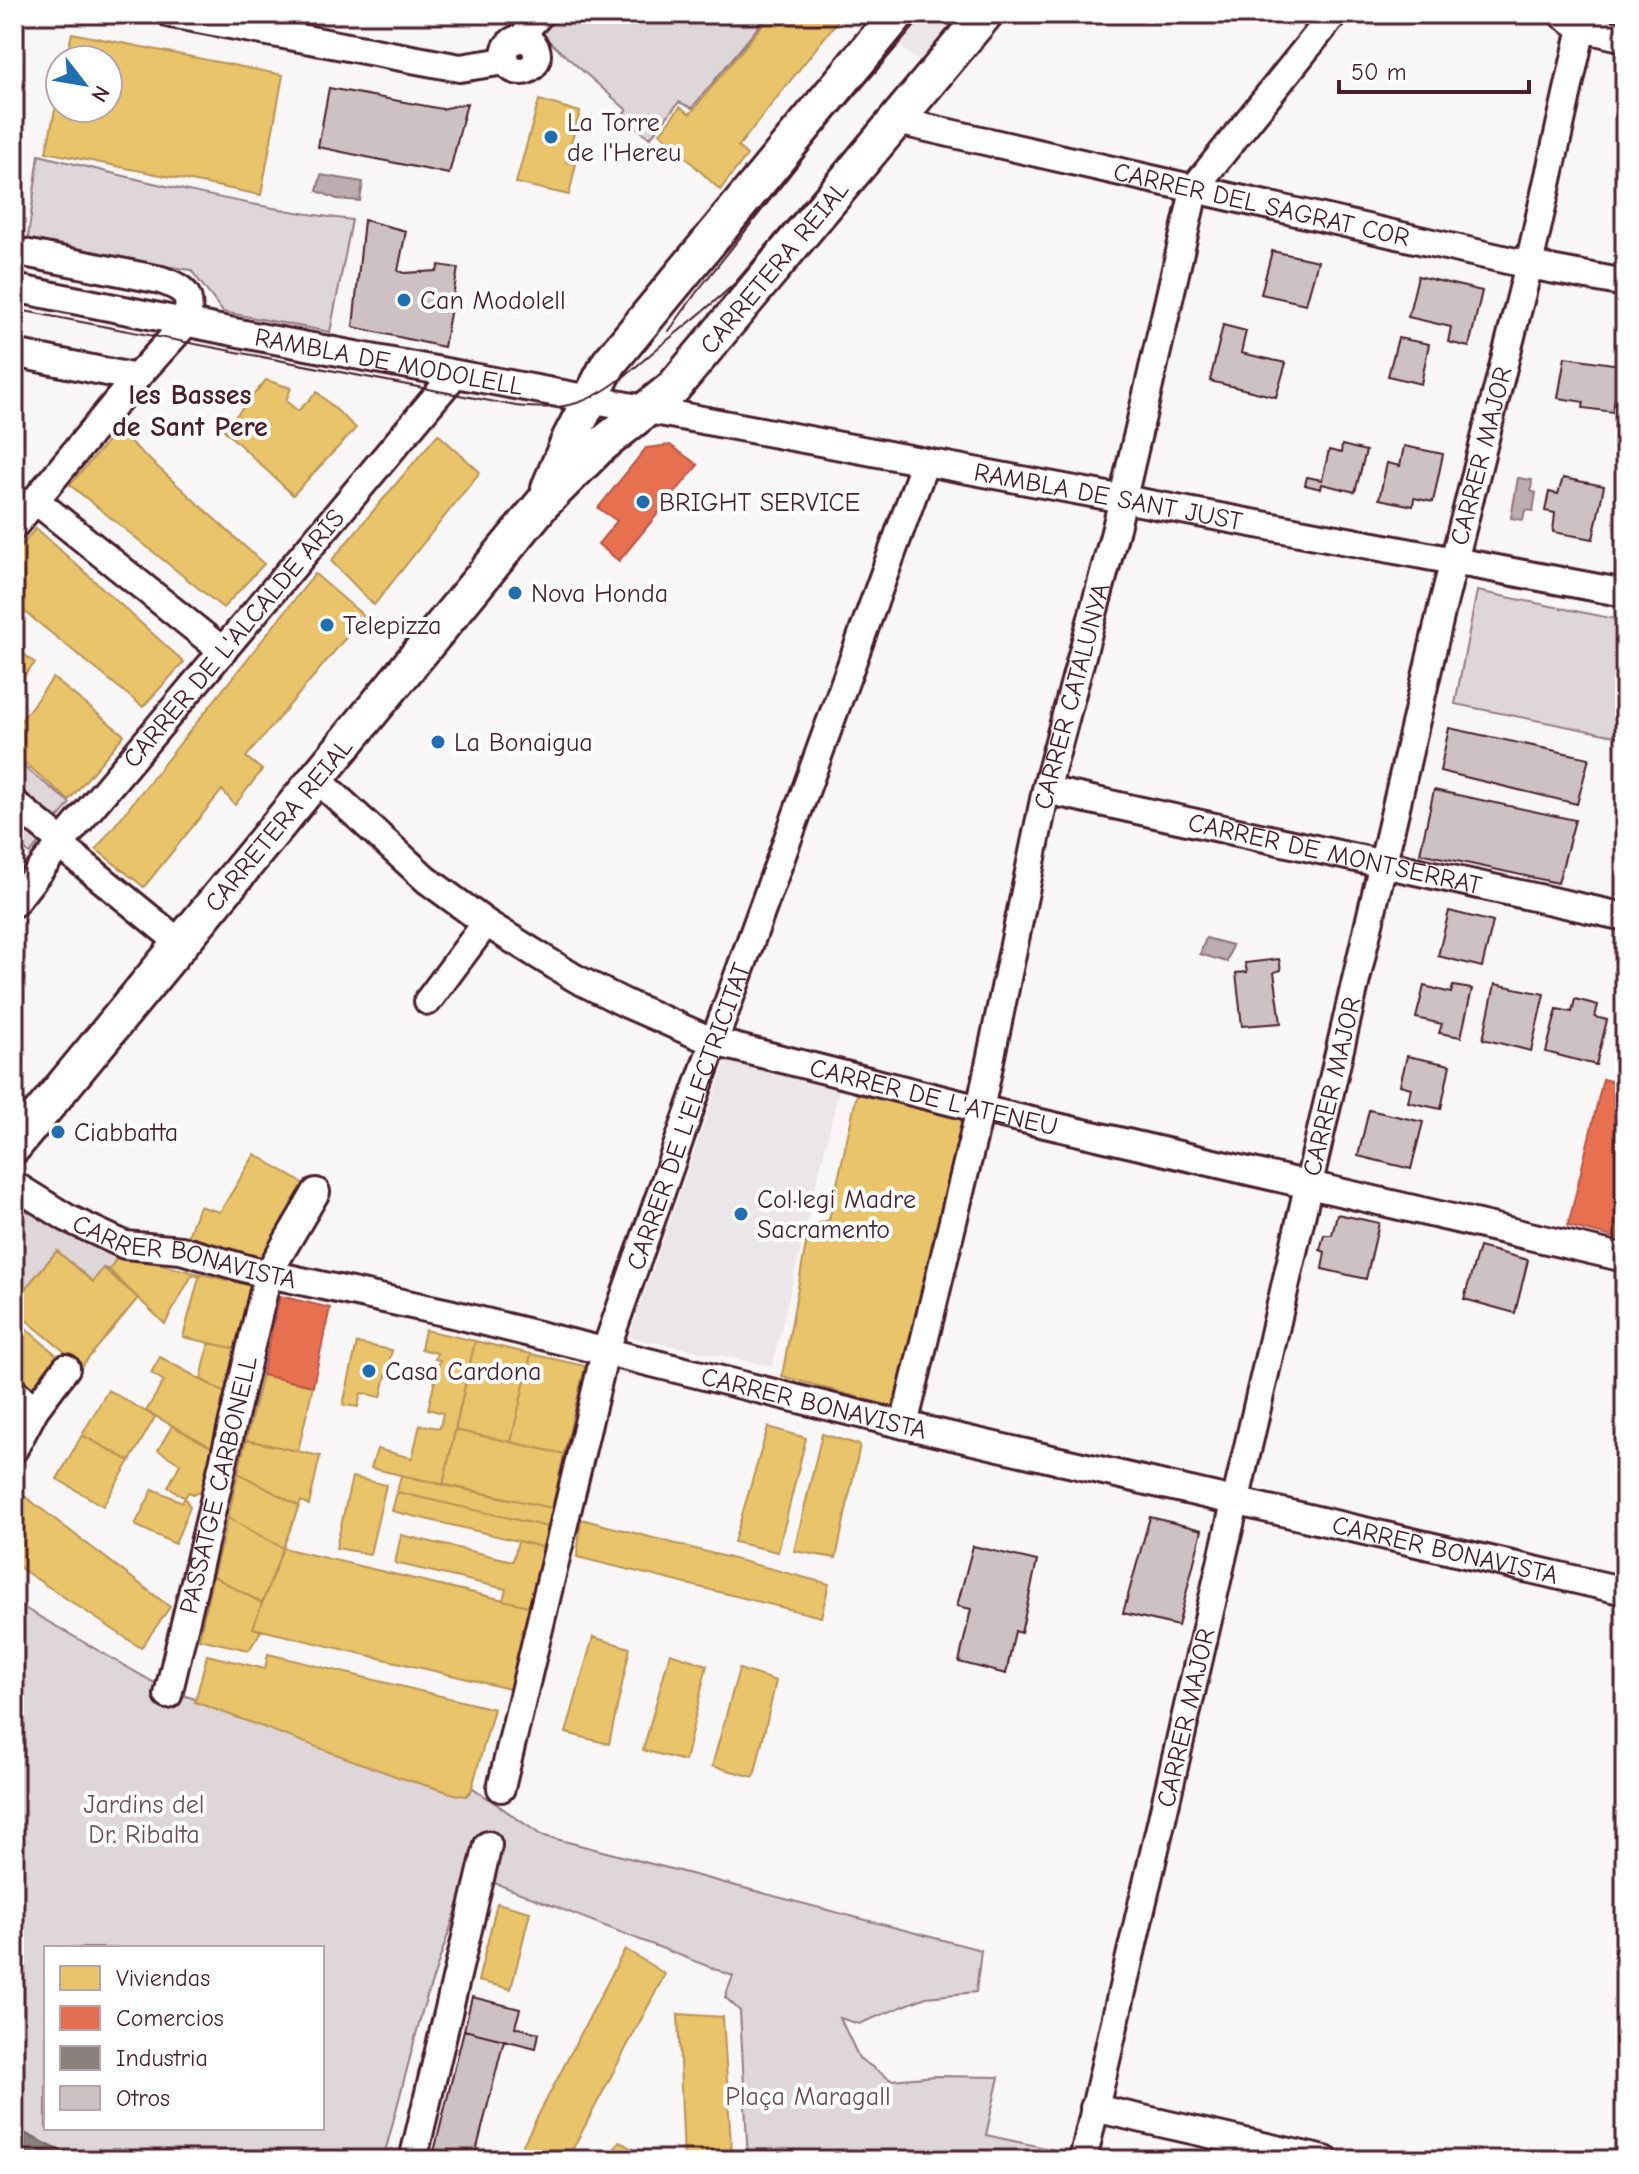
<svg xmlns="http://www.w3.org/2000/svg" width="1639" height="2174" font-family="'Comic Neue',sans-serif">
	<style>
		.built { fill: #ebe6e8 }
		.green { fill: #ded6d9; stroke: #947a82; stroke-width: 2; fill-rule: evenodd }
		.water { fill: #bdadb0; stroke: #8f747b; stroke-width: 2 }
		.homes { fill: #e9c46a; stroke: #b99257; stroke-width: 2 }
		.shops { fill: #e76f51; stroke: #b85746; stroke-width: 2 }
		.industry { fill: #8a817c; stroke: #776464; stroke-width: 2 }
		.building { fill: #cdc1c4; stroke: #4a1f2b; stroke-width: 2 }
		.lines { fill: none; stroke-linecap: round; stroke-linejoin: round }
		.minor-casing { stroke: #4a1f2b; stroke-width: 32 }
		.major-casing { stroke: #4a1f2b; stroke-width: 40 }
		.minor { stroke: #fff; stroke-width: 26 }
		.major { stroke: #fff; stroke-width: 34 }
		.tram { stroke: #4a1f2b; stroke-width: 2 }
		.poi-dot { fill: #1f6fb2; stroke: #fff; stroke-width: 3 }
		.labels { text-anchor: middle; stroke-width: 8; stroke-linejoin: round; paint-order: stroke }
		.poi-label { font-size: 26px; fill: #4a1f2b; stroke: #fff; text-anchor: start }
		.street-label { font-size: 26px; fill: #4a1f2b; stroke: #fff }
		.park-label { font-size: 26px; fill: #6f4d56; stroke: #fff }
		.neighbourhood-label { font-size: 28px; font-weight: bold; fill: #4a1f2b; stroke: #fff }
	</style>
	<rect width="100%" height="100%" fill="#f8f6f7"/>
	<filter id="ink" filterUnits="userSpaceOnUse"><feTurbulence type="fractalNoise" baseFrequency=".0125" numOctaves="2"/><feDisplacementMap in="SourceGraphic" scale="16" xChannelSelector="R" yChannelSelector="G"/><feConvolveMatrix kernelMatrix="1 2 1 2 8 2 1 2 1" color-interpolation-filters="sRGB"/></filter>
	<g filter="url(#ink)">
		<!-- built -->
		<path class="built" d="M 915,14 L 967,14 L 924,66 L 893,40 Z
			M 728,1056 L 839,1090 L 772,1366 L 629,1337 Z"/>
		<!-- green -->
		<path class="green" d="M 560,14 L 769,14 L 692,108 L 679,102 L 650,138 L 622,116 L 627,110 L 542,35 Z
			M 39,155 C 142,181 247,207 352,220 L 330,332 L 223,312 L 191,270 L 27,245 Z
			M 1477,591 L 1625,621 L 1625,738 L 1455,704 Z
			M 14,759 L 70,803 L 30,854 L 14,841 Z
			M 21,1200 L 64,1231 L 119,1255 L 109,1270 L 103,1268 L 93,1282 L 57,1251 L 14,1302 L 14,1208 Z
			M 14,1602 L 167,1690 L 473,1788 L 541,1835 L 981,1950 L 976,1992 L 926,1997 L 859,2024 L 840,2018 L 859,2058 L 891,2080 L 936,2076 L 999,2077 L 986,2135 L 1064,2152 L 1062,2160 L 748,2160 L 740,2011 L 725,1997 L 733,1976 L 469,1873 L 423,2008 L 383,2160 L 75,2160 L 14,2139 ZM 46,1948 L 322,1948 L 322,2128 L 46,2128 Z"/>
		<!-- water -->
		<path class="water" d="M 321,175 L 363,182 L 360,201 L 337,199 L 317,191 Z
			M 1518,478 L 1532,480 L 1531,491 L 1536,493 L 1533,511 L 1525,510 L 1523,520 L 1511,518 Z
			M 1206,938 L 1232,945 L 1227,962 L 1200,954 Z"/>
		<!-- homes -->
		<path class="homes" d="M 771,14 L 843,14 L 738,147 L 747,155 L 720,190 L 660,133 L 680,107 L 690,114 Z
			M 72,33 L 283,75 L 261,195 L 46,152 L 60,87 L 60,108 L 108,108 L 108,60 L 66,60 Z
			M 539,100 L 580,112 L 566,162 L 576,164 L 569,195 L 516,183 Z
			M 266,380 L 291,388 L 286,401 L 298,411 L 317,392 L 356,428 L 293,495 L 224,430 Z
			M 117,430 L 264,564 L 223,608 L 70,485 Z
			M 438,434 L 480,472 L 374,605 L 331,561 Z
			M 36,528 L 184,662 L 143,707 L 14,603 L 14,554 Z
			M 315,574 L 364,616 L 246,757 L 262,770 L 235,805 L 222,790 L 144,887 L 96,849 Z
			M 14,646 L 35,663 L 14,687 Z
			M 53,678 L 124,735 L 69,800 L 14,754 L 14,730 Z
			M 14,852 L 22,858 L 14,868 Z
			M 857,1094 L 965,1119 L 897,1408 L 782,1376 L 809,1227 L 829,1220 Z
			M 255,1154 L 304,1184 L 261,1258 L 187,1239 L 199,1206 L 220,1212 Z
			M 57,1251 L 93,1282 L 103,1268 L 138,1298 L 82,1366 L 14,1310 L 14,1302 Z
			M 119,1255 L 200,1274 L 200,1277 L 192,1275 L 165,1324 L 109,1270 Z
			M 200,1274 L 252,1286 L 237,1349 L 183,1337 Z
			M 14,1318 L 61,1359 L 42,1386 L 29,1391 L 14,1379 Z
			M 425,1330 L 475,1341 L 443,1485 L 371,1468 L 377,1449 L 412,1458 L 420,1425 L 440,1428 L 443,1413 L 428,1409 L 440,1360 L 435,1359 L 437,1353 L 421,1349 Z
			M 475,1341 L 531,1354 L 511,1442 L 455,1430 Z
			M 209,1343 L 237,1349 L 227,1394 L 201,1379 Z
			M 357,1343 L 392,1350 L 381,1397 L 361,1393 L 358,1407 L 343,1405 Z
			M 531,1354 L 585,1366 L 564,1454 L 511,1442 Z
			M 160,1357 L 227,1394 L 215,1449 L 146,1411 L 164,1381 L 151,1373 Z
			M 262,1375 L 313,1386 L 298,1451 L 246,1440 Z
			M 108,1390 L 155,1417 L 130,1461 L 82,1435 Z
			M 172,1426 L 215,1449 L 203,1496 L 196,1492 L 194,1494 L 188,1492 L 185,1498 L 168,1487 L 180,1464 L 158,1450 Z
			M 768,1427 L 806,1438 L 778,1552 L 734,1542 Z
			M 455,1430 L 564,1454 L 552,1508 L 443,1485 Z
			M 822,1434 L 860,1445 L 836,1558 L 794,1551 Z
			M 82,1435 L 130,1461 L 103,1506 L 57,1479 Z
			M 246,1440 L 320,1456 L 309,1505 L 301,1501 L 299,1506 L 238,1473 Z
			M 238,1473 L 299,1506 L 283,1548 L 228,1518 Z
			M 401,1475 L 552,1508 L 548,1527 L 397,1492 Z
			M 352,1477 L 386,1485 L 370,1554 L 336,1548 Z
			M 14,1488 L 170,1607 L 141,1648 L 14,1564 Z
			M 153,1489 L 182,1502 L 185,1498 L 190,1507 L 175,1544 L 135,1525 Z
			M 397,1492 L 548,1527 L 543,1547 L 392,1511 Z
			M 228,1518 L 283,1548 L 262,1603 L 213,1576 Z
			M 581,1519 L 829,1584 L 821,1617 L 577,1557 Z
			M 401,1535 L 513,1561 L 518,1541 L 543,1547 L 529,1606 L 503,1600 L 506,1589 L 395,1563 Z
			M 283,1548 L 529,1606 L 510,1689 L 253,1628 Z
			M 213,1576 L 262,1603 L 253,1628 L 261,1631 L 249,1650 L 199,1639 Z
			M 593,1637 L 630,1648 L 609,1744 L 566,1733 Z
			M 670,1653 L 707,1665 L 685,1761 L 643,1750 Z
			M 268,1654 L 494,1709 L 471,1791 L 466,1796 L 458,1795 L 398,1777 L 195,1702 L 207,1655 L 265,1669 Z
			M 739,1669 L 776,1681 L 754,1777 L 712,1766 Z
			M 497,1903 L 530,1912 L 511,1989 L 478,1981 Z
			M 625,1949 L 665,1974 L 567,2160 L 515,2160 Z
			M 678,2014 L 723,2017 L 732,2160 L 684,2160 Z
			M 619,2141 L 651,2160 L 609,2160 Z"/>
		<!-- shops -->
		<path class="shops" d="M 670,445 L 698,465 L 619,561 L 598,544 L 617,521 L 598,508 L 646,448 Z
			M 1603,1079 L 1625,1085 L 1625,1240 L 1568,1226 Z
			M 280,1296 L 330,1308 L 313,1386 L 262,1375 Z"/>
		<!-- industry -->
		<path class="industry" d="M 14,2128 L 73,2157 L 72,2160 L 14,2160 Z"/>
		<!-- building -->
		<path class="building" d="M 329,88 L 442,109 L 467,103 L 449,174 L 318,147 Z
			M 364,220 L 406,231 L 398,271 L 404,273 L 437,271 L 439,265 L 458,268 L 444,347 L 353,327 Z
			M 1272,251 L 1318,261 L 1306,304 L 1261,294 Z
			M 1418,276 L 1482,291 L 1469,347 L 1448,342 L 1451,327 L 1408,317 Z
			M 1223,325 L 1246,331 L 1241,353 L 1286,363 L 1276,397 L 1210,381 Z
			M 1398,338 L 1429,344 L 1421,384 L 1388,376 Z
			M 1565,357 L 1620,365 L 1613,412 L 1583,408 L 1584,402 L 1558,398 Z
			M 1342,445 L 1366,451 L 1355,492 L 1322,484 L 1321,489 L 1305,485 L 1307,477 L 1322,480 L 1329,450 L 1341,453 Z
			M 1404,446 L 1443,454 L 1433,502 L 1414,498 L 1413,506 L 1379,499 L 1387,463 L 1400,466 Z
			M 1563,478 L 1604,486 L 1593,539 L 1553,532 L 1555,513 L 1545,511 L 1549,492 L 1558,494 Z
			M 1449,728 L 1589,758 L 1577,804 L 1440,771 Z
			M 1434,790 L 1575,820 L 1558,883 L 1420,853 Z
			M 1449,911 L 1493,922 L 1482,967 L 1438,956 Z
			M 1279,959 L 1281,970 L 1274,972 L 1281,1023 L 1242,1026 L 1236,973 L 1247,972 L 1245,963 Z
			M 1495,984 L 1544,994 L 1531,1051 L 1483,1039 Z
			M 1424,986 L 1451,993 L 1453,986 L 1472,989 L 1461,1037 L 1439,1033 L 1442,1024 L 1416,1018 Z
			M 1575,999 L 1598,1005 L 1595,1017 L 1607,1020 L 1596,1065 L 1546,1052 L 1557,1009 L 1572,1012 Z
			M 1407,1056 L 1450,1065 L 1441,1109 L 1408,1102 L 1411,1088 L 1400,1085 Z
			M 1369,1110 L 1423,1122 L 1411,1169 L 1358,1156 Z
			M 1337,1214 L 1379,1223 L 1366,1279 L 1322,1269 L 1325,1252 L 1320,1250 L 1324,1235 L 1332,1235 Z
			M 1479,1247 L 1528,1260 L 1515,1313 L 1464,1299 Z
			M 1150,1517 L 1202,1530 L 1178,1626 L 1123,1613 Z
			M 973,1546 L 1037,1561 L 1021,1633 L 1015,1631 L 1006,1674 L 959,1662 L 971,1609 L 957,1606 Z
			M 472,1997 L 520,2009 L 515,2027 L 539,2033 L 536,2048 L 464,2030 Z
			M 464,2030 L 504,2040 L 474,2160 L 432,2160 Z"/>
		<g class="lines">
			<!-- minor casing -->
			<g class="minor-casing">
				<g id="minor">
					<path d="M 171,14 L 460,68 L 505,61"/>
					<path d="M 1562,14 L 1582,28 L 1625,38"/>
					<circle cx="521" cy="55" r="16"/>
					<path d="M 526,39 L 529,26 L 540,14"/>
					<path id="s1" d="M 897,121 L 1529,265 L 1625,283"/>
					<path d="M 14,251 L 161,280 C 188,290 192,295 186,323"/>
					<path id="s2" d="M 14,288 L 259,337 L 1625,593"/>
					<path d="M 14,353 L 136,378"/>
					<path d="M 35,500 L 223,651"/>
					<path d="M 14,526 L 136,378 L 186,323"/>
					<path id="s3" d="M 316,778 L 427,880 L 486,923 L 575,978 L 627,1004 L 714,1042 L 980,1109 L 1625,1258"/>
					<path id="s4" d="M 1046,790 L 1625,917"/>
					<path d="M 14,803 L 62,842"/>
					<path d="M 60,845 L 180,943"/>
					<path id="s5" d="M 14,903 L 62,842 L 455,374"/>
					<path d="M 428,1001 L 486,923"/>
					<path id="s6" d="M 14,1185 L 67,1218 L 125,1245 L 181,1250 L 251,1270 L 453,1314 L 904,1425 L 1625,1591"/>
					<path d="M 14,1392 L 35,1409"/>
					<path id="s7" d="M 904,1425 L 980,1109 L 1046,790 L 1116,528 L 1195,187 L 1334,14"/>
					<path d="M 14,1449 L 35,1409 L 66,1368"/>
					<path id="s8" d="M 168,1695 L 268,1274 L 316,1192"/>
					<path id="s9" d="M 501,1788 L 605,1352 L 707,1061 L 925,462"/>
					<path d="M 1094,2108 L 1325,2160"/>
					<path d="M 413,2160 L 488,1845"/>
					<path id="s10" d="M 1083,2160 L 1442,608 L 1529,265 L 1585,14"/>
				</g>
			</g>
			<!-- major casing -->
			<g class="major-casing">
				<g id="major">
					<path d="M 549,488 L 570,438 L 609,363 L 897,14"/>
					<path id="s11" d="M 14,1146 L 543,503 L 599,447 L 673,388 L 985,14"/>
				</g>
			</g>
			<!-- minor -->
			<use href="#minor" class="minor"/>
			<!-- major -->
			<use href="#major" class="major"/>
			<!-- tram -->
			<path class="tram" d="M 14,309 L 516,406 C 537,408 557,409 577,403 C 609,393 635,367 659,347 C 685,326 711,306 735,283 L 961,14
				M 669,331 L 696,293 L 828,127 L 925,14"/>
		</g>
	</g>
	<!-- markers -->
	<g class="poi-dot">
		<circle cx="551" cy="137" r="8"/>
		<circle cx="404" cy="300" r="8"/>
		<circle cx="643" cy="502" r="8"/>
		<circle cx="515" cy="593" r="8"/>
		<circle cx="327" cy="625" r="8"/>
		<circle cx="438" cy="742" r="8"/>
		<circle cx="58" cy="1132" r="8"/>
		<circle cx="741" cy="1214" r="8"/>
		<circle cx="369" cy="1371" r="8"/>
	</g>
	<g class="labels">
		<!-- poi labels -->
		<g class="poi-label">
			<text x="567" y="131">La Torre<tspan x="567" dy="30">de l'Hereu</tspan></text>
			<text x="420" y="309">Can Modolell</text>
			<text x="659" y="511">BRIGHT SERVICE</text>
			<text x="531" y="602">Nova Honda</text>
			<text x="343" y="634">Telepizza</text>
			<text x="454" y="751">La Bonaigua</text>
			<text x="74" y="1141">Ciabbatta</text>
			<text x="757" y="1208">Col·legi Madre<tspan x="757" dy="30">Sacramento</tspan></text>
			<text x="385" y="1380">Casa Cardona</text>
		</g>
		<!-- street labels -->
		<g class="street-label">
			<text dy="9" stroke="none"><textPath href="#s1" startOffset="374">CARRER DEL SAGRAT COR</textPath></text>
			<text dy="9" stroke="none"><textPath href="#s11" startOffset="1164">CARRETERA REIAL</textPath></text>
			<text dy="9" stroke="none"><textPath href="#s2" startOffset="382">RAMBLA DE MODOLELL</textPath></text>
			<text dy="9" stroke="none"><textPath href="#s10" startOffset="1750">CARRER MAJOR</textPath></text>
			<text dy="9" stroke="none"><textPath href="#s2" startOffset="1114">RAMBLA DE SANT JUST</textPath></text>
			<text dy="9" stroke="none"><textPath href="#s5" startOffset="344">CARRER DE L'ALCALDE ARÍS</textPath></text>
			<text dy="9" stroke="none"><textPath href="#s7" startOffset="748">CARRER CATALUNYA</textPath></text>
			<text dy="9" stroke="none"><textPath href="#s11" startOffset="416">CARRETERA REIAL</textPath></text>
			<text dy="9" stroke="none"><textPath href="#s4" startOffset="296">CARRER DE MONTSERRAT</textPath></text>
			<text dy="9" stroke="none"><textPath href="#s10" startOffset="1102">CARRER MAJOR</textPath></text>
			<text dy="9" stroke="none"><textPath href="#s3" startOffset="708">CARRER DE L'ATENEU</textPath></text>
			<text dy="9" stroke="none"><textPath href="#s9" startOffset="698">CARRER DE L'ELECTRICITAT</textPath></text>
			<text dy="9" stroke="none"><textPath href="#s6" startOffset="186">CARRER BONAVISTA</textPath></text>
			<text dy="9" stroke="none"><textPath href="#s6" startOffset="834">CARRER BONAVISTA</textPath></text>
			<text dy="9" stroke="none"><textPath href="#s8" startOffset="216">PASSATGE CARBONELL</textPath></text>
			<text dy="9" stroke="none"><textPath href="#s6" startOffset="1482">CARRER BONAVISTA</textPath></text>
			<text dy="9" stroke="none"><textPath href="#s10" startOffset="454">CARRER MAJOR</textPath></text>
		</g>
		<!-- park labels -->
		<g class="park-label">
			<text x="144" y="1813">Jardins del<tspan x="144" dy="30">Dr. Ribalta</tspan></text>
			<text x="808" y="2105">Plaça Maragall</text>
		</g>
		<!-- neighbourhood labels -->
		<g class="neighbourhood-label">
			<text x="190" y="404">les Basses<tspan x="190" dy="32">de Sant Pere</tspan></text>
		</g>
	</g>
	<!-- margin -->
	<rect width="1639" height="2174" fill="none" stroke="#fff" stroke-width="48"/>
	<rect x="24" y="24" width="1591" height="2126" fill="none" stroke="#4a1f2b" stroke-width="3" filter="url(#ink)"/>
	<!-- legend -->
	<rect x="44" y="1946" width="280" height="184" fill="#ffffff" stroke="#b7a5aa" stroke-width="2"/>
	<rect x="60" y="1966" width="40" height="24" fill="#e9c46a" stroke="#b7a5aa" stroke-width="2"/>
	<text x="116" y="1986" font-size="24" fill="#4a1f2b">Viviendas</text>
	<rect x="60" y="2006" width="40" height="24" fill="#e76f51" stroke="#b7a5aa" stroke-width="2"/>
	<text x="116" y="2026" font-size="24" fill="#4a1f2b">Comercios</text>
	<rect x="60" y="2046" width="40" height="24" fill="#8a817c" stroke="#b7a5aa" stroke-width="2"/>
	<text x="116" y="2066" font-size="24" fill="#4a1f2b">Industria</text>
	<rect x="60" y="2086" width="40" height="24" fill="#cdc1c4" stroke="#b7a5aa" stroke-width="2"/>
	<text x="116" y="2106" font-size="24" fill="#4a1f2b">Otros</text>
	<!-- north arrow -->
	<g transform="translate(84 84) rotate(121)"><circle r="38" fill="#ffffff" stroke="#b7a5aa" stroke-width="2"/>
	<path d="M0-6L14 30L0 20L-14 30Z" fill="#1f6fb2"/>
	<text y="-12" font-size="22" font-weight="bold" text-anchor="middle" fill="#4a1f2b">N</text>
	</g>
	<!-- scale -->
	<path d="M1339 80v12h190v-12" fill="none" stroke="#4a1f2b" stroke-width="4"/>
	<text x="1351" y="80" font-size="24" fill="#4a1f2b" stroke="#ffffff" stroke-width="6" paint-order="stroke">50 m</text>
</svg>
